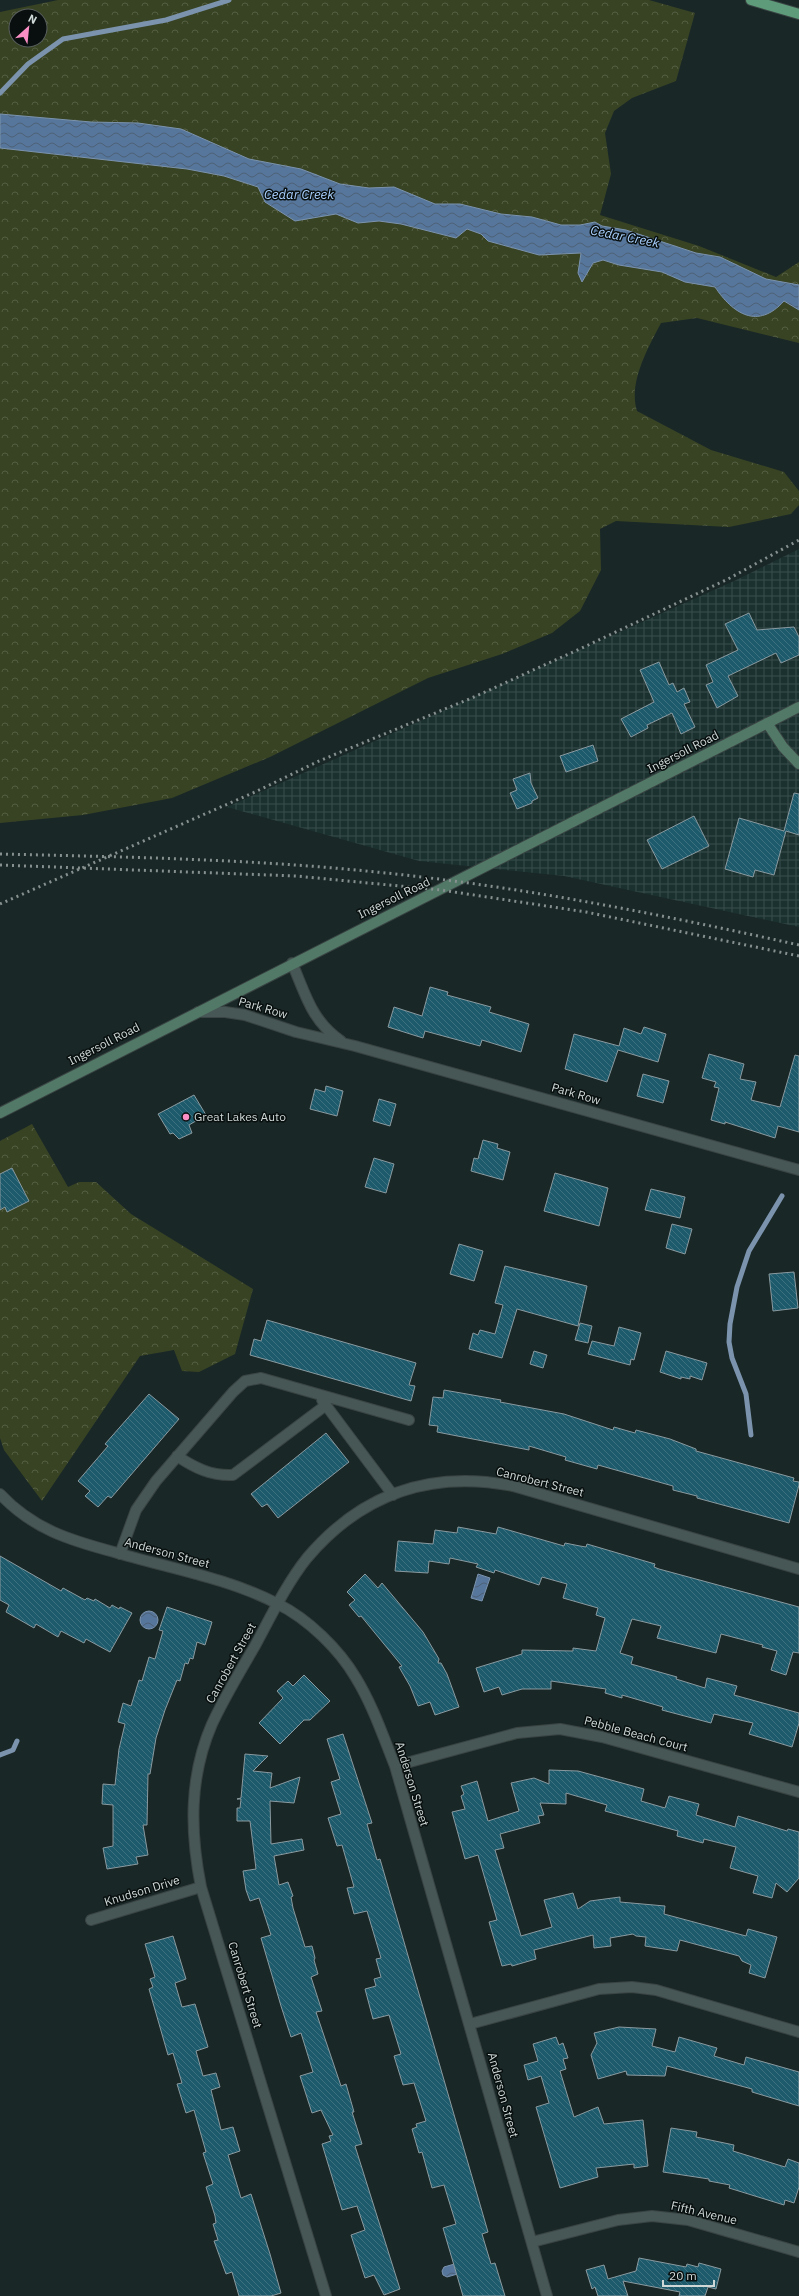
<svg xmlns="http://www.w3.org/2000/svg" width="799" height="2296" font-family="'IBM Plex Sans',sans-serif">
	<style>
		.industrial { fill: url(#industrial-grid) }
		.forest { fill: url(#forest-crowns); fill-rule: evenodd }
		.water { fill: url(#water-waves); stroke: #7b93ad }
		.lines { fill: none; stroke-linecap: round; stroke-linejoin: round }
		.stream { stroke: #7b93ad; stroke-width: 5 }
		.building { fill: url(#building-back-hatch); stroke: #8a9aa0 }
		.street-casing { stroke: #394443; stroke-width: 12 }
		.secondary-casing { stroke: #394443; stroke-width: 12 }
		.primary-casing { stroke: #394443; stroke-width: 12 }
		.street { stroke: #475755; stroke-width: 10 }
		.secondary { stroke: #527967; stroke-width: 10 }
		.primary { stroke: #5e9b7a; stroke-width: 10 }
		.rail { stroke: #85908f; stroke-width: 3; stroke-dasharray: 2 4; stroke-linecap: butt }
		.poi-dot { fill: #fb8fc5; stroke: #080f0e; stroke-width: 1.5 }
		.labels { text-anchor: middle; stroke-width: 3; stroke-linejoin: round; paint-order: stroke }
		.street-label { font-size: 12px; fill: #cfd8d7; stroke: #080f0e }
		.poi-label { font-size: 12px; fill: #cfd8d7; stroke: #080f0e; text-anchor: start }
		.water-label { font-size: 13px; font-style: italic; fill: #a9d0ff; stroke: #080f0e }
	</style>
	<defs>
		<pattern id="industrial-grid" width="8" height="8" patternUnits="userSpaceOnUse"><rect width="8" height="8" fill="#1a312f"/><path d="M0 4h8M4 0v8" fill="none" stroke="#3a4e4c"/></pattern>
		<pattern id="forest-crowns" width="20" height="18" patternUnits="userSpaceOnUse"><rect width="20" height="18" fill="#384323"/><path d="M2 6a3 3 0 1 1 6 0M12 15a3 3 0 1 1 6 0" fill="none" stroke="#545d42"/></pattern>
		<pattern id="water-waves" width="16" height="10" patternUnits="userSpaceOnUse"><rect width="16" height="10" fill="#57769b"/><path d="M0 5q4-4 8 0t8 0" fill="none" stroke="#4d6177"/></pattern>
		<pattern id="building-back-hatch" width="6" height="6" patternUnits="userSpaceOnUse"><rect width="6" height="6" fill="#1d5a6b"/><path d="M-1 5l2 2M0 0l6 6M5-1l2 2" fill="none" stroke="#3d717f"/></pattern>
	</defs>
	<rect width="100%" height="100%" fill="#192726"/>
	<!-- industrial -->
	<path class="industrial" d="M 799,549 L 799,927 L 564,876 L 419,861 L 227,807 L 734,581 Z"/>
	<!-- forest -->
	<path class="forest" d="M 58,0 L 649,0 L 695,13 L 676,81 L 632,98 L 614,111 L 605,133 L 611,174 L 600,215 L 699,246 L 776,277 L 799,262 L 799,343 L 697,318 L 661,323 C 648,348 628,383 637,411 L 711,450 L 784,472 L 799,491 L 799,505 L 791,514 L 729,527 L 616,521 L 600,529 L 601,570 L 580,611 L 552,633 L 502,654 L 428,678 L 270,757 L 172,798 L 83,815 L 0,823 L 0,12 ZM 16,16 L 40,16 L 40,40 L 16,40 Z
		M 32,1124 L 68,1187 L 79,1182 L 96,1182 L 131,1214 L 253,1289 L 235,1354 L 199,1372 L 182,1371 L 174,1350 L 140,1356 L 42,1501 L 4,1450 L 0,1438 L 0,1141 Z"/>
	<!-- water -->
	<path class="water" d="M 0,114 L 91,122 L 138,123 L 181,129 L 249,159 L 301,169 L 340,184 L 369,188 L 394,187 L 435,204 L 460,204 L 501,214 L 532,217 L 561,225 L 580,225 L 595,222 L 602,226 L 626,230 L 696,253 L 720,257 L 766,279 L 799,285 L 799,310 L 784,301 C 758,330 733,314 715,287 L 685,282 L 662,272 L 619,265 L 603,260 L 593,263 L 582,282 L 578,273 L 581,253 L 539,255 L 488,241 L 481,234 L 467,229 L 456,238 L 401,224 L 379,221 L 358,223 L 336,214 L 295,221 L 265,202 L 258,187 L 224,176 L 187,169 L 0,148 Z
		M 478,1574 L 490,1578 L 482,1601 L 471,1598 Z
		M140 1620a9 9 0 1 1 18 0a9 9 0 1 1-18 0Z
		M 458,2263 L 461,2273 L 447,2277 L 443,2275 L 442,2271 L 444,2267 Z"/>
	<g class="lines">
		<!-- stream -->
		<path class="stream" d="M 0,93 L 28,64 L 63,39 L 166,20 L 229,0
			M 751,1435 L 746,1394 L 732,1358 L 729,1342 L 730,1324 L 737,1287 L 749,1251 L 782,1196
			M 0,1755 L 13,1750 L 17,1741"/>
	</g>
	<!-- building -->
	<path class="building" d="M 749,613 L 757,630 L 794,627 L 799,637 L 799,655 L 781,663 L 776,653 L 728,676 L 738,696 L 717,708 L 706,685 L 713,682 L 706,665 L 738,650 L 725,624 Z
		M 659,662 L 669,685 L 673,683 L 677,692 L 684,688 L 690,702 L 684,704 L 695,727 L 681,734 L 672,713 L 647,725 L 648,728 L 631,737 L 621,719 L 654,702 L 640,670 Z
		M 593,745 L 598,761 L 566,772 L 560,756 Z
		M 530,773 L 531,783 L 538,798 L 532,801 L 532,803 L 517,809 L 510,793 L 517,790 L 513,779 Z
		M 794,793 L 799,794 L 799,835 L 786,831 L 774,875 L 755,870 L 753,877 L 725,869 L 739,818 L 784,831 Z
		M 694,816 L 709,846 L 662,869 L 647,840 Z
		M 430,987 L 448,992 L 447,995 L 491,1007 L 489,1012 L 529,1024 L 521,1052 L 482,1040 L 480,1046 L 425,1031 L 423,1038 L 388,1027 L 394,1007 L 422,1016 Z
		M 644,1027 L 666,1034 L 658,1062 L 618,1050 L 607,1082 L 565,1069 L 574,1034 L 619,1046 L 624,1028 L 641,1034 Z
		M 709,1054 L 744,1064 L 740,1079 L 756,1082 L 751,1100 L 780,1107 L 795,1055 L 799,1056 L 799,1132 L 778,1126 L 775,1138 L 725,1122 L 725,1124 L 711,1120 L 719,1088 L 714,1087 L 716,1082 L 702,1078 Z
		M 643,1074 L 669,1081 L 663,1103 L 637,1096 Z
		M 326,1086 L 343,1091 L 337,1116 L 310,1109 L 315,1089 L 325,1092 Z
		M 194,1095 L 206,1115 L 189,1125 L 192,1133 L 179,1139 L 173,1133 L 170,1134 L 158,1114 Z
		M 379,1099 L 396,1104 L 390,1126 L 373,1121 Z
		M 483,1140 L 498,1144 L 497,1148 L 510,1152 L 503,1180 L 471,1171 L 474,1158 L 478,1159 Z
		M 374,1158 L 394,1164 L 386,1193 L 365,1187 Z
		M 12,1168 L 29,1201 L 7,1212 L 5,1207 L 0,1210 L 0,1174 Z
		M 555,1173 L 608,1188 L 599,1226 L 544,1211 Z
		M 651,1189 L 685,1197 L 680,1218 L 645,1210 Z
		M 672,1224 L 692,1229 L 685,1254 L 666,1248 Z
		M 459,1244 L 483,1251 L 474,1281 L 450,1274 Z
		M 505,1266 L 587,1286 L 578,1326 L 517,1309 L 502,1358 L 469,1349 L 473,1333 L 478,1335 L 480,1330 L 495,1334 L 503,1305 L 495,1303 Z
		M 794,1272 L 798,1308 L 773,1311 L 769,1274 Z
		M 267,1320 L 416,1363 L 409,1385 L 415,1386 L 411,1401 L 250,1355 L 254,1339 L 261,1341 Z
		M 580,1323 L 592,1326 L 588,1343 L 575,1340 Z
		M 619,1327 L 641,1333 L 634,1360 L 631,1359 L 630,1365 L 588,1354 L 592,1341 L 614,1346 Z
		M 534,1351 L 547,1355 L 543,1368 L 530,1364 Z
		M 666,1351 L 707,1363 L 702,1380 L 690,1376 L 690,1379 L 681,1377 L 681,1379 L 660,1372 Z
		M 444,1390 L 501,1400 L 500,1402 L 564,1414 L 613,1430 L 614,1427 L 635,1433 L 636,1430 L 670,1439 L 696,1449 L 696,1451 L 794,1478 L 793,1481 L 799,1482 L 799,1485 L 789,1523 L 697,1498 L 697,1496 L 673,1490 L 673,1486 L 598,1465 L 597,1469 L 565,1460 L 566,1457 L 529,1446 L 529,1450 L 437,1432 L 438,1426 L 429,1425 L 433,1397 L 443,1398 Z
		M 149,1394 L 179,1419 L 111,1498 L 108,1496 L 98,1507 L 85,1496 L 90,1491 L 78,1481 L 108,1446 L 105,1444 Z
		M 326,1433 L 349,1462 L 278,1518 L 267,1504 L 262,1507 L 251,1494 Z
		M 458,1527 L 496,1534 L 498,1527 L 564,1546 L 565,1543 L 580,1546 L 586,1547 L 587,1544 L 655,1564 L 654,1567 L 659,1569 L 799,1607 L 799,1653 L 793,1652 L 786,1675 L 771,1670 L 777,1651 L 762,1647 L 763,1645 L 721,1634 L 716,1653 L 657,1638 L 661,1626 L 632,1619 L 620,1653 L 633,1657 L 631,1664 L 677,1677 L 676,1679 L 705,1688 L 707,1678 L 737,1686 L 734,1695 L 799,1713 L 799,1723 L 792,1747 L 749,1734 L 753,1723 L 714,1714 L 711,1723 L 662,1710 L 663,1707 L 622,1695 L 622,1698 L 605,1693 L 606,1689 L 551,1681 L 551,1689 L 522,1689 L 502,1695 L 499,1687 L 484,1692 L 476,1668 L 522,1654 L 522,1650 L 573,1651 L 573,1648 L 596,1651 L 605,1618 L 596,1615 L 598,1608 L 563,1598 L 567,1584 L 542,1577 L 539,1585 L 495,1570 L 494,1573 L 476,1567 L 478,1564 L 450,1558 L 449,1564 L 429,1561 L 428,1573 L 395,1571 L 398,1541 L 433,1544 L 435,1530 L 457,1533 Z
		M 0,1556 L 61,1591 L 63,1588 L 85,1600 L 87,1598 L 94,1601 L 95,1599 L 110,1608 L 112,1605 L 119,1609 L 120,1607 L 132,1613 L 110,1652 L 86,1639 L 84,1643 L 61,1631 L 58,1637 L 36,1624 L 34,1628 L 6,1612 L 9,1605 L 0,1600 Z
		M 365,1574 L 378,1588 L 382,1583 L 423,1632 L 439,1659 L 438,1663 L 441,1663 L 447,1674 L 459,1707 L 435,1715 L 430,1702 L 418,1706 L 410,1686 L 399,1667 L 402,1666 L 361,1616 L 359,1617 L 349,1605 L 355,1600 L 347,1592 Z
		M 167,1607 L 212,1622 L 205,1645 L 197,1642 L 193,1659 L 190,1658 L 188,1664 L 185,1663 L 180,1681 L 177,1680 L 165,1710 L 156,1738 L 150,1774 L 148,1774 L 147,1825 L 143,1825 L 148,1855 L 136,1857 L 138,1864 L 107,1869 L 103,1848 L 113,1846 L 113,1805 L 102,1804 L 103,1784 L 115,1785 L 119,1749 L 125,1724 L 118,1722 L 123,1703 L 131,1706 L 139,1680 L 142,1681 L 149,1657 L 155,1659 L 163,1631 L 159,1630 Z
		M 304,1675 L 330,1701 L 310,1720 L 304,1720 L 280,1744 L 259,1723 L 283,1698 L 277,1691 L 288,1681 L 293,1686 Z
		M 343,1734 L 372,1823 L 367,1824 L 377,1860 L 380,1859 L 488,2232 L 482,2234 L 491,2264 L 495,2263 L 505,2296 L 463,2296 L 443,2228 L 456,2224 L 444,2185 L 432,2188 L 422,2152 L 419,2153 L 412,2129 L 417,2127 L 416,2124 L 426,2121 L 414,2083 L 403,2085 L 394,2056 L 401,2054 L 389,2015 L 373,2019 L 365,1989 L 376,1986 L 374,1979 L 381,1977 L 376,1959 L 381,1958 L 367,1911 L 354,1914 L 347,1888 L 354,1887 L 342,1845 L 337,1846 L 328,1818 L 341,1814 L 331,1782 L 340,1779 L 327,1739 Z
		M 245,1754 L 268,1756 L 253,1771 L 272,1773 L 270,1788 L 300,1777 L 294,1803 L 270,1801 L 271,1844 L 302,1839 L 304,1850 L 274,1856 L 279,1885 L 288,1882 L 293,1896 L 291,1897 L 293,1908 L 305,1947 L 312,1946 L 315,1958 L 314,1960 L 318,1974 L 311,1977 L 322,2011 L 316,2012 L 341,2086 L 346,2084 L 354,2112 L 352,2112 L 362,2144 L 355,2146 L 400,2289 L 384,2295 L 374,2275 L 365,2278 L 351,2235 L 365,2230 L 357,2206 L 342,2210 L 322,2144 L 331,2141 L 329,2136 L 333,2135 L 321,2110 L 312,2113 L 300,2076 L 313,2072 L 301,2033 L 291,2037 L 281,2006 L 261,1938 L 271,1935 L 259,1898 L 250,1901 L 246,1890 L 243,1871 L 256,1869 L 250,1821 L 237,1821 L 237,1808 L 240,1808 L 241,1799 L 237,1799 L 241,1798 Z
		M 549,1770 L 578,1771 L 644,1789 L 641,1801 L 665,1808 L 669,1796 L 699,1804 L 696,1815 L 735,1827 L 738,1816 L 787,1831 L 788,1829 L 799,1832 L 799,1878 L 787,1892 L 776,1883 L 772,1898 L 753,1893 L 758,1876 L 730,1868 L 736,1847 L 704,1839 L 703,1843 L 677,1836 L 678,1831 L 605,1811 L 607,1805 L 566,1793 L 566,1804 L 540,1803 L 544,1815 L 538,1816 L 540,1823 L 500,1834 L 504,1848 L 495,1850 L 521,1936 L 552,1927 L 544,1900 L 573,1893 L 578,1909 L 590,1901 L 620,1897 L 620,1902 L 665,1906 L 664,1914 L 746,1936 L 748,1929 L 777,1937 L 765,1978 L 749,1973 L 751,1965 L 742,1961 L 739,1956 L 680,1940 L 677,1951 L 645,1946 L 646,1937 L 636,1936 L 633,1934 L 610,1938 L 611,1946 L 594,1948 L 593,1935 L 534,1950 L 536,1959 L 512,1966 L 511,1964 L 502,1966 L 489,1922 L 497,1920 L 478,1855 L 465,1859 L 452,1812 L 465,1809 L 461,1796 L 464,1794 L 461,1786 L 477,1781 L 488,1821 L 519,1811 L 511,1783 L 534,1778 L 549,1784 Z
		M 173,1936 L 186,1979 L 175,1983 L 182,2007 L 195,2004 L 208,2047 L 196,2051 L 203,2076 L 216,2073 L 220,2087 L 211,2090 L 221,2130 L 233,2127 L 240,2151 L 228,2155 L 241,2198 L 251,2194 L 270,2254 L 281,2293 L 271,2296 L 239,2296 L 232,2272 L 226,2274 L 214,2241 L 218,2240 L 213,2224 L 216,2223 L 215,2216 L 206,2187 L 213,2184 L 203,2153 L 206,2152 L 194,2110 L 186,2113 L 177,2084 L 182,2083 L 173,2053 L 168,2055 L 149,1989 L 153,1987 L 150,1979 L 155,1977 L 145,1944 Z
		M 619,2027 L 656,2029 L 652,2046 L 675,2052 L 679,2037 L 717,2048 L 714,2056 L 744,2065 L 746,2057 L 799,2072 L 799,2106 L 752,2092 L 752,2089 L 667,2066 L 665,2076 L 627,2075 L 626,2071 L 598,2079 L 591,2055 L 597,2043 L 594,2033 Z
		M 556,2037 L 559,2045 L 563,2043 L 568,2058 L 563,2059 L 566,2069 L 560,2071 L 574,2117 L 598,2107 L 604,2124 L 643,2120 L 648,2166 L 634,2168 L 634,2164 L 596,2168 L 598,2177 L 560,2188 L 536,2107 L 549,2103 L 541,2076 L 528,2080 L 524,2065 L 538,2061 L 533,2044 Z
		M 671,2128 L 697,2132 L 696,2137 L 734,2145 L 733,2151 L 785,2167 L 788,2159 L 799,2163 L 799,2187 L 794,2203 L 785,2200 L 784,2205 L 729,2188 L 730,2185 L 709,2181 L 709,2179 L 663,2172 Z
		M 639,2258 L 686,2267 L 687,2264 L 698,2267 L 699,2263 L 721,2269 L 716,2289 L 708,2287 L 705,2296 L 679,2296 L 680,2292 L 623,2281 L 628,2296 L 598,2296 L 595,2287 L 592,2289 L 586,2270 L 604,2265 L 608,2279 L 636,2271 Z"/>
	<g class="lines">
		<!-- street casing -->
		<g class="street-casing">
			<path id="street" d="M 292,963 C 306,995 311,1020 341,1041
				M 198,1012 L 225,1012 L 245,1015 L 296,1032 L 355,1046 L 799,1170
				M 322,1400 L 393,1495
				M 177,1456 C 195,1468 211,1476 233,1475 L 326,1405
				M 0,1494 C 33,1529 69,1540 114,1552 C 168,1568 228,1578 278,1604 C 308,1619 339,1649 356,1678 C 373,1706 383,1736 395,1766 L 547,2296
				M 120,1554 L 136,1510 L 156,1481 L 233,1392 L 245,1381 L 261,1378 L 409,1420
				M 395,1766 L 517,1733 L 560,1729 L 602,1737 L 799,1792
				M 91,1920 L 201,1887
				M 470,2024 L 599,1989 L 632,1987 L 656,1990 L 799,2032
				M 532,2242 L 618,2220 L 652,2216 L 688,2220 L 799,2252
				M 326,2296 L 201,1887 C 190,1831 189,1777 212,1724 C 225,1696 241,1670 256,1644 C 271,1616 287,1583 307,1558 C 362,1493 431,1470 513,1486 L 799,1569"/>
		</g>
		<!-- secondary casing -->
		<g class="secondary-casing">
			<path id="secondary" d="M 767,723 L 783,747 L 799,764
				M 0,1113 L 799,707"/>
		</g>
		<!-- primary casing -->
		<g class="primary-casing">
			<path id="primary" d="M 751,0 L 799,14"/>
		</g>
		<!-- street -->
		<use href="#street" class="street"/>
		<!-- secondary -->
		<use href="#secondary" class="secondary"/>
		<!-- primary -->
		<use href="#primary" class="primary"/>
		<!-- rail -->
		<path class="rail" d="M 0,854 C 125,857 252,859 376,872 C 518,886 659,914 799,945
			M 0,865 L 296,876 L 441,890 L 586,912 L 799,956
			M 0,904 L 255,792 L 319,761 L 474,697 L 584,647 L 728,579 L 799,540"/>
	</g>
	<!-- markers -->
	<circle class="poi-dot" cx="186" cy="1117" r="4"/>
	<g class="labels">
		<!-- street labels -->
		<g class="street-label">
			<text transform="translate(683 752) rotate(-27)" y="4">Ingersoll Road</text>
			<text transform="translate(394 898) rotate(-26)" y="4">Ingersoll Road</text>
			<text transform="translate(263 1008) rotate(16)" y="4">Park Row</text>
			<text transform="translate(104 1044) rotate(-27)" y="4">Ingersoll Road</text>
			<text transform="translate(576 1094) rotate(16)" y="4">Park Row</text>
			<text transform="translate(540 1482) rotate(14)" y="4">Canrobert Street</text>
			<text transform="translate(167 1553) rotate(15)" y="4">Anderson Street</text>
			<text transform="translate(231 1663) rotate(-61)" y="4">Canrobert Street</text>
			<text transform="translate(636 1734) rotate(15)" y="4">Pebble Beach Court</text>
			<text transform="translate(412 1784) rotate(73)" y="4">Anderson Street</text>
			<text transform="translate(142 1891) rotate(-17)" y="4">Knudson Drive</text>
			<text transform="translate(245 1985) rotate(73)" y="4">Canrobert Street</text>
			<text transform="translate(503 2095) rotate(75)" y="4">Anderson Street</text>
			<text transform="translate(704 2213) rotate(13)" y="4">Fifth Avenue</text>
		</g>
		<!-- poi labels -->
		<g class="poi-label">
			<text x="194" y="1121">Great Lakes Auto</text>
		</g>
		<!-- water labels -->
		<g class="water-label">
			<text x="299" y="199">Cedar Creek</text>
			<text transform="translate(625 236) rotate(11)" y="5">Cedar Creek</text>
		</g>
	</g>
	<!-- north arrow -->
	<g transform="translate(28 28) rotate(27)"><circle r="19" fill="#080f0e" stroke="#585f5e"/>
	<path d="M0-3L7 15L0 10L-7 15Z" fill="#fb8fc5"/>
	<text y="-6" font-size="11" font-weight="bold" text-anchor="middle" fill="#cfd8d7">N</text>
	</g>
	<!-- scale -->
	<path d="M663 2280v6h51v-6" fill="none" stroke="#cfd8d7" stroke-width="2"/>
	<text x="669" y="2280" font-size="12" fill="#cfd8d7" stroke="#080f0e" stroke-width="3" paint-order="stroke">20 m</text>
</svg>
